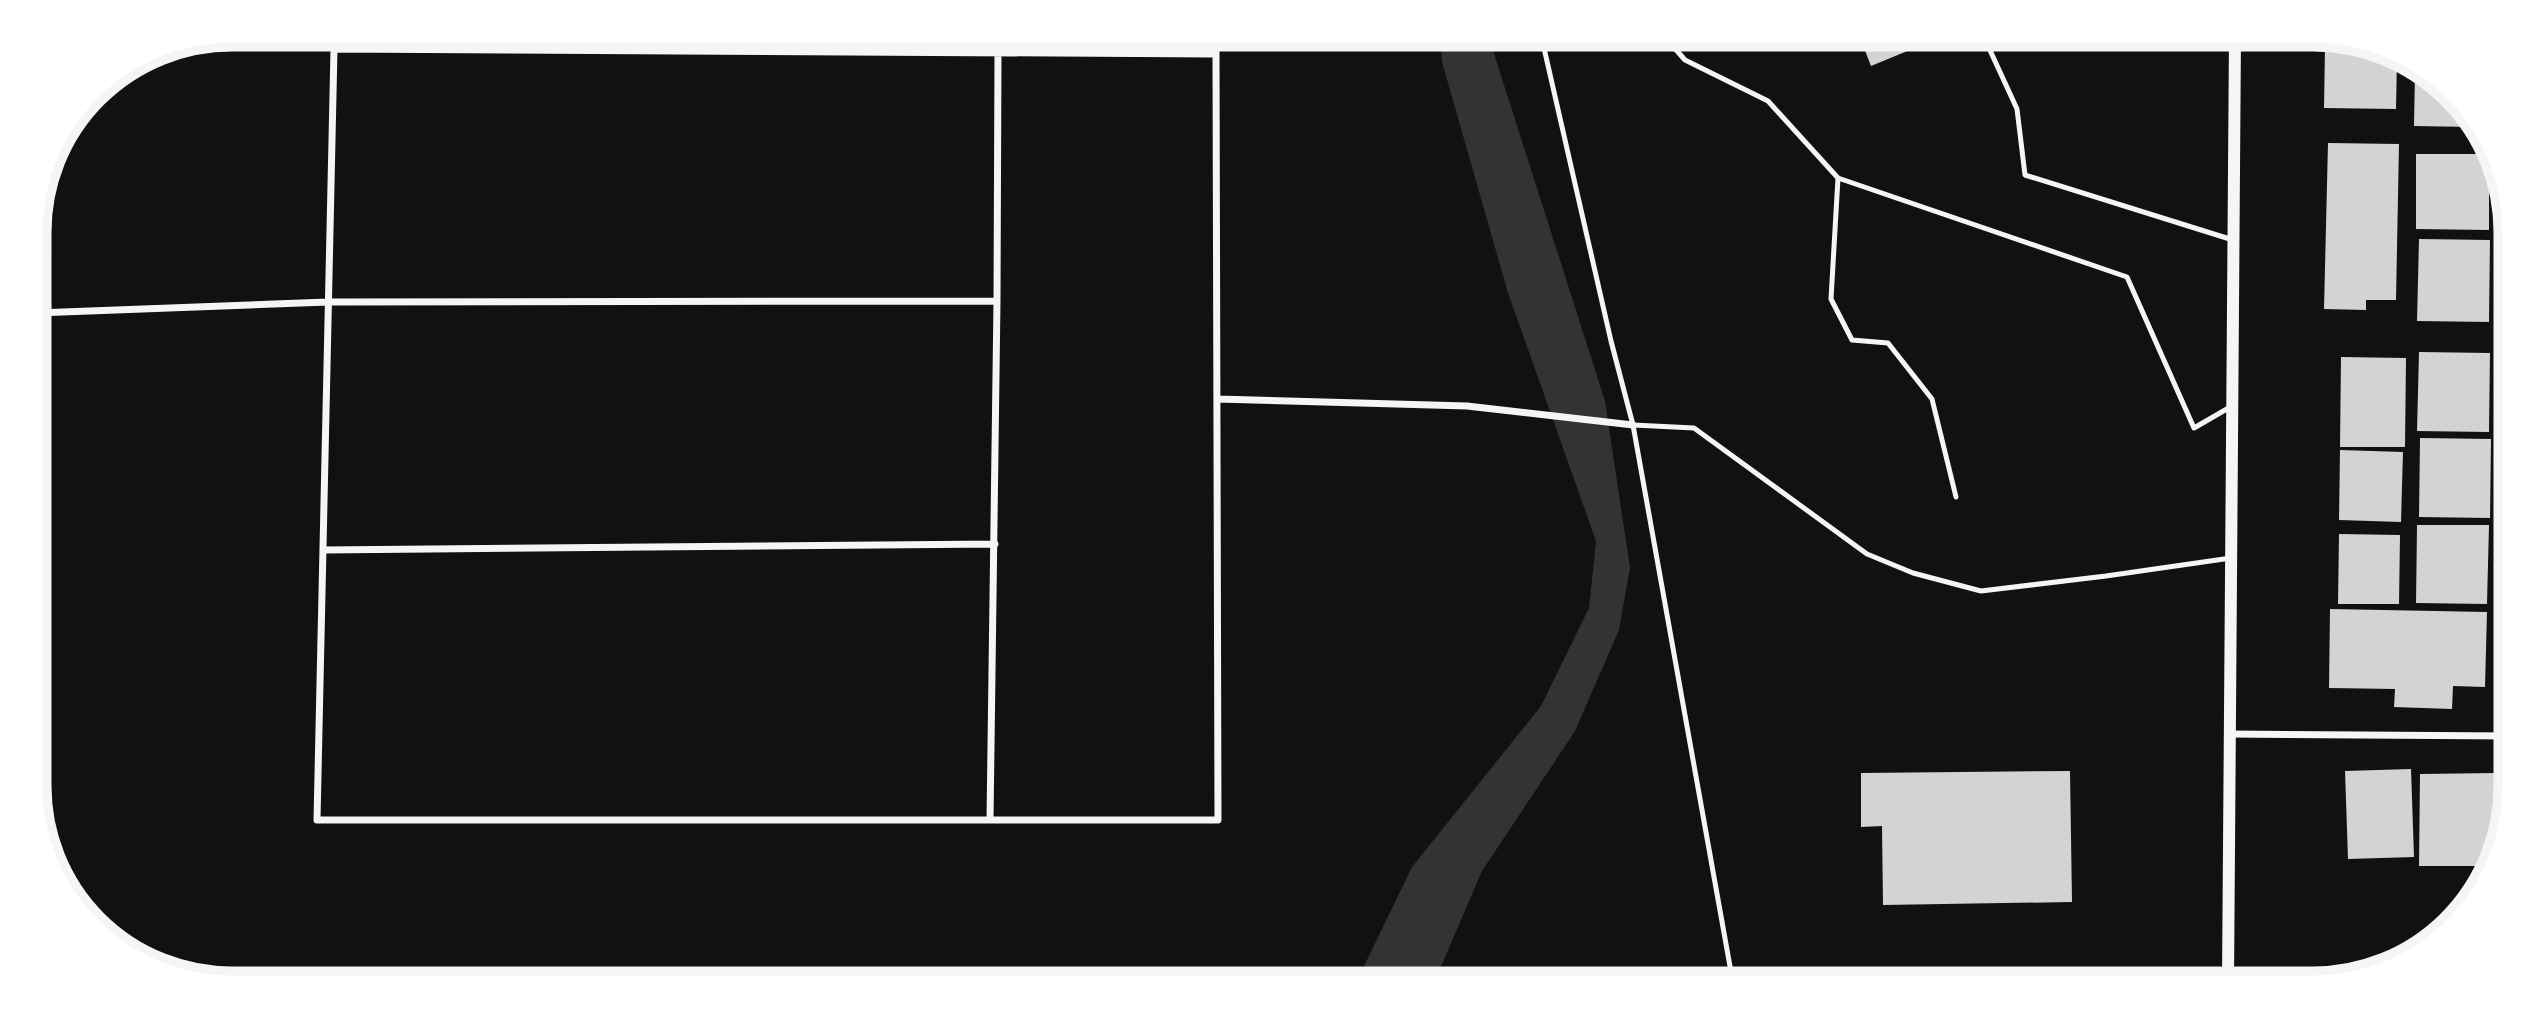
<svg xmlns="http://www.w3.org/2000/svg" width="2545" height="1018" font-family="Helvetica,sans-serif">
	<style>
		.water { fill: #333 }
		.building { fill: #d3d3d3 }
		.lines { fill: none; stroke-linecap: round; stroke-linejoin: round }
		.service { stroke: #f5f5f5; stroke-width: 5 }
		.minor { stroke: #f5f5f5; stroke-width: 7 }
		.tertiary { stroke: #f5f5f5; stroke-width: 12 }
		.rim { fill: none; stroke: #f5f5f5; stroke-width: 9 }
	</style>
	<rect width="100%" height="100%" fill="#111"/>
	<!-- water -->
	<path class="water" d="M 1440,35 L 1488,35 L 1605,401 L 1630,568 L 1619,630 L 1575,731 L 1482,871 L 1437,976 L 1437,983 L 1363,983 L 1364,966 L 1412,867 L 1541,706 L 1589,608 L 1596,541 L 1508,293 L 1442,62 Z"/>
	<!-- building -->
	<path class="building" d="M 1859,35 L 1938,35 L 1939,38 L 1871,66 Z
		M 2325,46 L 2378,47 L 2397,59 L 2396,109 L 2324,108 Z
		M 2415,71 L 2461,102 L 2472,127 L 2414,126 Z
		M 2328,143 L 2399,144 L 2396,300 L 2366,300 L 2366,310 L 2324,309 Z
		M 2416,154 L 2485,154 L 2489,164 L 2489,230 L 2416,229 Z
		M 2419,239 L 2490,240 L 2489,322 L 2417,321 Z
		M 2419,352 L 2490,353 L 2489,432 L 2417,431 Z
		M 2341,357 L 2406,358 L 2405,447 L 2340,447 Z
		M 2420,438 L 2491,439 L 2490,518 L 2419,517 Z
		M 2340,450 L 2403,452 L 2401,522 L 2339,520 Z
		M 2417,525 L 2489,525 L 2487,604 L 2416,603 Z
		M 2339,534 L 2400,535 L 2399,604 L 2338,604 Z
		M 2330,609 L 2487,612 L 2485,687 L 2453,686 L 2452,709 L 2394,707 L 2395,689 L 2329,688 Z
		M 2411,769 L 2414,857 L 2348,859 L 2345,771 Z
		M 2070,771 L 2072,902 L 1883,905 L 1882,826 L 1861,827 L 1861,773 Z
		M 2496,773 L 2496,854 L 2488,866 L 2419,866 L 2420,774 Z
		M 2502,780 L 2510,780 L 2503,827 L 2502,827 Z"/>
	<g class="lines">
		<!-- service -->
		<path class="service" d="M 1541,35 L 1611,341 L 1633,425 L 1733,983
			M 1663,35 L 1685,60 L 1768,101 L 1838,178 L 2127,277 L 2194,428 L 2232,406
			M 1983,35 L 2017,109 L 2025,175 L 2233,240
			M 1838,178 L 1831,299 L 1852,340 L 1888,343 L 1932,399 L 1956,497
			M 1633,425 L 1694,428 L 1867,554 L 1913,573 L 1981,591 L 2106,576 L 2231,558"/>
		<!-- minor -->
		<path class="minor" d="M 1216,35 L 1216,54 L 1218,820 L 317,820 L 334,49 L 1216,54
			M 559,50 L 559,35
			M 36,313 L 328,302 L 997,301
			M 1217,399 L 1467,406 L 1633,425
			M 323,550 L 995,544
			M 2229,734 L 2510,736
			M 2509,736 L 2510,678
			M 990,820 L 997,301 L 998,52"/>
		<!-- tertiary -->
		<path class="tertiary" d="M 2228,983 L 2235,35"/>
	</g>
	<!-- crop -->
	<path d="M0 0H2545V1018H0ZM232 47H2313A185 185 0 0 1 2498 232V786A185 185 0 0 1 2313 971H232A185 185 0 0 1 47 786V232A185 185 0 0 1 232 47Z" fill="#fff" fill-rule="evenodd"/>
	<path class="rim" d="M232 47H2313A185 185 0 0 1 2498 232V786A185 185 0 0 1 2313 971H232A185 185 0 0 1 47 786V232A185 185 0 0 1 232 47Z"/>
</svg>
